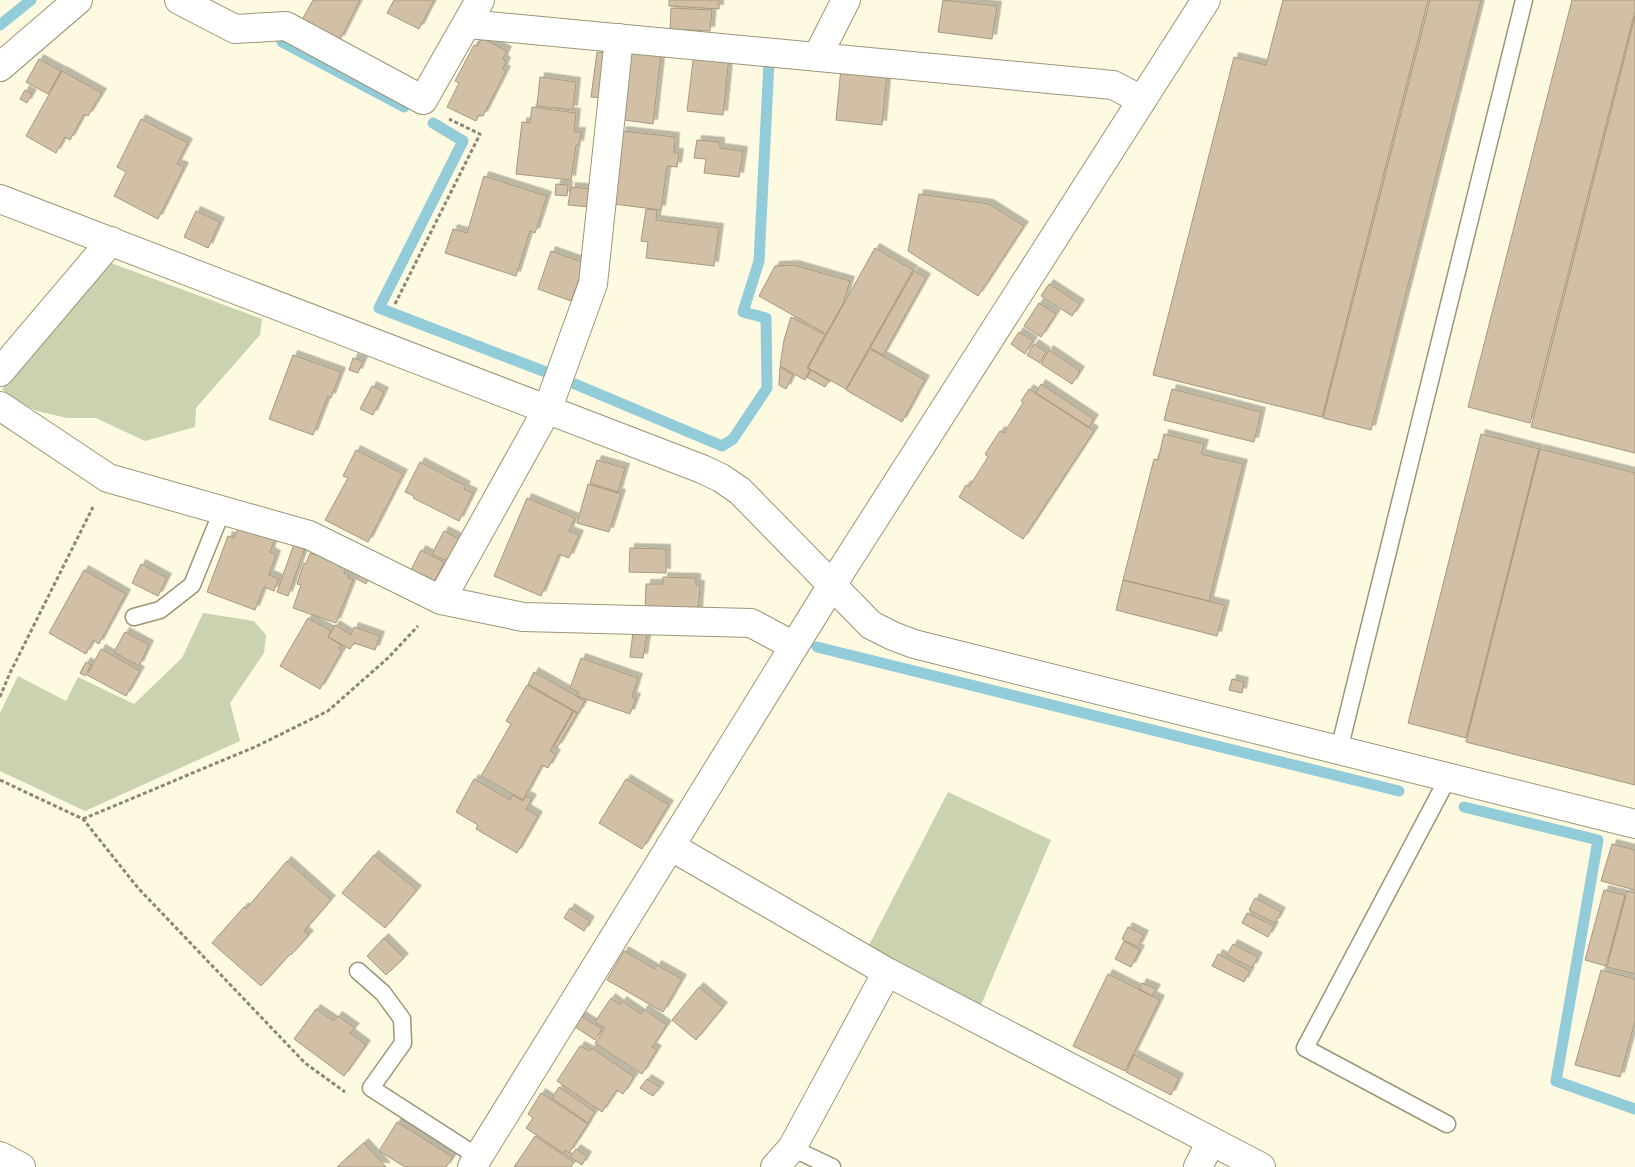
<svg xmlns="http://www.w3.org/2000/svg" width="1635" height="1167" font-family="Lato,sans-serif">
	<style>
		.green { fill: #cbd2af }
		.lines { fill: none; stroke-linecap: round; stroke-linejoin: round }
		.stream { stroke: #92ccd8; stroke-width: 11 }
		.building { fill: #d1c0a6; stroke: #a7977d; filter: url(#shadow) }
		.service-casing { stroke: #9b9679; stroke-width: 19 }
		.minor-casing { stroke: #9b9679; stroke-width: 30 }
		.tertiary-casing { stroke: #9b9679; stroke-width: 30 }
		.path { stroke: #8b8776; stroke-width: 3; stroke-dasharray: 4 2.5; stroke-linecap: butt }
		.service { stroke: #fff; stroke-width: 16 }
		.minor { stroke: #fff; stroke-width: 28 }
		.tertiary { stroke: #fff; stroke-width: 28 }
	</style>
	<defs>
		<filter id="shadow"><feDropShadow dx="4.5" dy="-4.5" stdDeviation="0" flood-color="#0004"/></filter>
	</defs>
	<rect width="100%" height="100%" fill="#fef9e1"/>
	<!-- green -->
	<path class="green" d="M 111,263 L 262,319 L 260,335 L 196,408 L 195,427 L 145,441 L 96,418 L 67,418 L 37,411 L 9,397 L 2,389 L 104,267 Z
		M 203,613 L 254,621 L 266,635 L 264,653 L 230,703 L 240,741 L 85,811 L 0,771 L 0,713 L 18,676 L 66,701 L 78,677 L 134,704 L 182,658 Z
		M 948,792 L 1051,840 L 981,1005 L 868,947 Z"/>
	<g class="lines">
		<!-- stream -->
		<path class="stream" d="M 0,25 L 31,0
			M 282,42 L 404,107
			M 433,123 L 463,141 L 379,308 L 551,374
			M 575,384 L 722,446 L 733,439 L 767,388 L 766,318 L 743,312 L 759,261 L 769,62
			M 817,647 L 1399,791
			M 1464,807 L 1598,840 L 1556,1081 L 1635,1109"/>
	</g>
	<!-- building -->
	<path class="building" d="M 313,0 L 360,0 L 340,40 L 302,20 Z
		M 394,0 L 434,0 L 419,29 L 387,13 Z
		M 669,0 L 719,0 L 719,9 L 669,6 Z
		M 943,0 L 997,6 L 992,39 L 938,32 Z
		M 1283,0 L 1428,0 L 1322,417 L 1153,375 L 1234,57 L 1266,65 Z
		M 1430,0 L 1481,0 L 1371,430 L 1323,418 Z
		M 1572,0 L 1635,0 L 1635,11 L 1530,423 L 1468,407 Z
		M 671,8 L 712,10 L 710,31 L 670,29 Z
		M 1635,16 L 1635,453 L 1531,427 Z
		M 482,38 L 507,51 L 503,59 L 506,62 L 503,69 L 506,71 L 483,116 L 479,115 L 476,121 L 447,107 L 459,83 L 455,81 L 474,45 L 477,46 Z
		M 631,49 L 661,53 L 653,124 L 617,119 Z
		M 597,52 L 609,53 L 604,98 L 591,97 Z
		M 694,53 L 729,57 L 723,115 L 687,111 Z
		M 39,59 L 61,71 L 48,94 L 26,82 Z
		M 841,68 L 887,73 L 882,125 L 836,120 Z
		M 62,71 L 102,93 L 88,116 L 84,114 L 70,140 L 65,137 L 56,153 L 26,136 Z
		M 540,77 L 576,82 L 573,110 L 537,106 Z
		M 25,90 L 32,94 L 27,103 L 20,99 Z
		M 532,107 L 576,113 L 574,132 L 581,132 L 579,145 L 576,145 L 571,180 L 516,174 L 522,122 L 530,123 Z
		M 141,119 L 188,143 L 177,164 L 184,167 L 158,219 L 114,196 L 126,172 L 117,167 Z
		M 622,131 L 675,137 L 674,153 L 679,153 L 677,167 L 667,166 L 661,210 L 606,203 Z
		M 697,140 L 720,142 L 720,148 L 743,151 L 739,177 L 704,173 L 706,159 L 694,158 Z
		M 484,176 L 547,196 L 535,233 L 530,231 L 516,276 L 445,253 L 453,229 L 467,233 Z
		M 556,184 L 568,185 L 567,196 L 555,195 Z
		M 571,187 L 592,189 L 590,207 L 568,205 Z
		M 919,194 L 989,204 L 1024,226 L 978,296 L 908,251 Z
		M 646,209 L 657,210 L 656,220 L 719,228 L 714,266 L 646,258 L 648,242 L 641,241 Z
		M 196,211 L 220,222 L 208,248 L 184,237 Z
		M 875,248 L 913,270 L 846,389 L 808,368 Z
		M 551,251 L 585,263 L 571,301 L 538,289 Z
		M 794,265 L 850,281 L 843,304 L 826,334 L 759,296 L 775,266 Z
		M 914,271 L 926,278 L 883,355 L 870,348 Z
		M 1049,284 L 1080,304 L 1072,316 L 1041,296 Z
		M 1039,303 L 1056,314 L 1041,337 L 1024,326 Z
		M 791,317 L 825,335 L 807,368 L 810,370 L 805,380 L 780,366 L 784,340 Z
		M 1019,332 L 1033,341 L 1025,354 L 1011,344 Z
		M 1034,344 L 1046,352 L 1040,363 L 1027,355 Z
		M 870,349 L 925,380 L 902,422 L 846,390 Z
		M 1049,350 L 1080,371 L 1072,384 L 1041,364 Z
		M 293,355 L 341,372 L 331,398 L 328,396 L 313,435 L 269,419 Z
		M 353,358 L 363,361 L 358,373 L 349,370 Z
		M 780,367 L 793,375 L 786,389 L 779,385 Z
		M 811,370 L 829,381 L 825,387 L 807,377 Z
		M 1041,384 L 1094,419 L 1089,427 L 1036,393 Z
		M 372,386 L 384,392 L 373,415 L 360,409 Z
		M 1029,389 L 1094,431 L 1023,539 L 959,497 L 966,485 L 969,487 L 988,457 L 985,454 L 1000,431 L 1004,433 L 1023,403 L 1021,401 Z
		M 1172,389 L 1261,412 L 1254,442 L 1164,420 Z
		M 1164,434 L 1204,444 L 1201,454 L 1243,464 L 1209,601 L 1123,580 L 1154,459 L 1158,460 Z
		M 1481,434 L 1539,449 L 1466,738 L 1408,723 Z
		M 1540,449 L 1635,473 L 1635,785 L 1466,742 Z
		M 356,450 L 403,474 L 368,542 L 325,520 L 348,478 L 343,476 Z
		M 597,460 L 625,468 L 618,492 L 590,483 Z
		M 420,462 L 466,486 L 464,489 L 473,493 L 459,521 L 413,498 L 414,496 L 405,492 Z
		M 588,484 L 621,494 L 609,532 L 577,523 Z
		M 527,498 L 575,518 L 569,531 L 579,535 L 569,558 L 559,554 L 541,596 L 494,576 Z
		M 239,526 L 276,536 L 270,552 L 276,555 L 269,575 L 279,579 L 274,591 L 264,587 L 255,610 L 207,592 L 228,536 L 234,538 Z
		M 444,531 L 462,540 L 451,563 L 432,554 Z
		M 294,544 L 305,548 L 288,596 L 277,592 Z
		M 630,548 L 666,549 L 666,573 L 629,572 Z
		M 421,550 L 444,562 L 433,584 L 410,572 Z
		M 310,553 L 346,565 L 344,573 L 349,575 L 348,578 L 353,580 L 336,623 L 293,608 L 301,585 L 297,584 L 304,563 L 306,564 Z
		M 141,564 L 167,578 L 158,596 L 132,583 Z
		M 84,570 L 126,594 L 99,644 L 93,640 L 86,654 L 49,633 Z
		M 361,570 L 370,575 L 366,584 L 357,579 Z
		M 663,577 L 696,578 L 696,585 L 700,585 L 698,612 L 645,610 L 646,584 L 663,584 Z
		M 1123,580 L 1225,605 L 1217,636 L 1116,610 Z
		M 308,618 L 331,631 L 328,637 L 341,645 L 338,648 L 342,651 L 320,689 L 280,666 Z
		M 335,625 L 351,635 L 354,627 L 380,636 L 375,650 L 354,643 L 350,649 L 328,637 Z
		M 125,632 L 149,645 L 139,666 L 114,652 Z
		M 633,632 L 647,634 L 643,658 L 630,657 Z
		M 101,649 L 140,671 L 126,696 L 87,675 Z
		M 581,658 L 638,678 L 632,697 L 636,698 L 630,714 L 577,696 L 579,692 L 570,688 Z
		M 86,662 L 91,665 L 85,676 L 80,673 Z
		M 534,672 L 585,701 L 578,713 L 528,684 Z
		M 1232,679 L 1244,682 L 1242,693 L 1229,690 Z
		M 527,685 L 573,711 L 550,751 L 556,754 L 548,768 L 542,765 L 523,800 L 481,776 L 511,724 L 506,721 Z
		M 574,711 L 577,714 L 557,748 L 554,746 Z
		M 474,779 L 510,800 L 513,795 L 523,801 L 526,796 L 532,799 L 526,809 L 538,816 L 517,853 L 476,829 L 478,825 L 456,812 Z
		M 626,779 L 669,805 L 642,849 L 599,823 Z
		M 1612,844 L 1635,850 L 1635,890 L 1601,881 Z
		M 374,855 L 417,890 L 385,928 L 342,893 Z
		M 287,861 L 331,900 L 304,931 L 309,935 L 291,955 L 290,954 L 261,986 L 212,943 L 244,907 L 246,909 Z
		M 1604,890 L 1625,895 L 1606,966 L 1585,960 Z
		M 1627,891 L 1635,893 L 1635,974 L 1607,967 Z
		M 1255,898 L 1281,912 L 1275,923 L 1249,910 Z
		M 570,908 L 590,921 L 584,931 L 564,918 Z
		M 1247,913 L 1274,926 L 1268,937 L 1242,923 Z
		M 1128,927 L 1144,935 L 1138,947 L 1122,939 Z
		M 384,938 L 404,958 L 386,975 L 367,956 Z
		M 1124,941 L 1140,950 L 1131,967 L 1115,959 Z
		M 1233,944 L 1258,957 L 1252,968 L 1227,955 Z
		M 624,951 L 655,969 L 657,965 L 682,979 L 663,1012 L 607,980 Z
		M 1218,954 L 1250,971 L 1244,982 L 1212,966 Z
		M 1601,970 L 1635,979 L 1635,1021 L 1620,1077 L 1575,1065 Z
		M 1108,974 L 1160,1000 L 1125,1071 L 1073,1046 Z
		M 1142,983 L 1156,989 L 1152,996 L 1139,989 Z
		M 699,987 L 723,1007 L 696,1040 L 672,1020 Z
		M 611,998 L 620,1005 L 622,1001 L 641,1014 L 644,1009 L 667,1025 L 652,1047 L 657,1050 L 642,1074 L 595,1043 L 605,1028 L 595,1022 Z
		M 316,1009 L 334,1021 L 338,1016 L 355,1028 L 350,1033 L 366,1045 L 344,1076 L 294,1039 Z
		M 581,1016 L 602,1029 L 595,1040 L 574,1026 Z
		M 580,1046 L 590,1051 L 592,1048 L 634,1077 L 623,1094 L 617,1090 L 602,1112 L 557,1081 Z
		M 1134,1055 L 1179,1078 L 1171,1095 L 1126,1072 Z
		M 647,1079 L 660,1087 L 653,1096 L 640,1088 Z
		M 559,1087 L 595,1112 L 588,1123 L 552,1098 Z
		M 541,1093 L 588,1124 L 569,1153 L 565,1150 L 563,1153 L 526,1128 L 533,1118 L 528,1114 Z
		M 397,1122 L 453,1157 L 446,1167 L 405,1167 L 379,1151 Z
		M 535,1136 L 574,1162 L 571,1167 L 514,1167 Z
		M 364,1143 L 386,1167 L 337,1167 Z
		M 576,1149 L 587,1156 L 582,1165 L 570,1157 Z"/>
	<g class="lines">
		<!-- service casing -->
		<g class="service-casing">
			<path id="service" d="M 134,617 L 160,610 L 192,585 L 222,511
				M 1339,750 L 1524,0
				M 358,971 L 383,993 L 402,1019 L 403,1043 L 371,1088 L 478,1157
				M 1447,1124 L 1305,1048 L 1448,778
				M 792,1148 L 832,1167"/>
		</g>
		<!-- minor casing -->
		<g class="minor-casing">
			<path id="minor" d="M 179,0 L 235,29 L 286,26 L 423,100 L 480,0
				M 468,24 L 1113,85 L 1142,100
				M 817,57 L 846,0
				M 0,372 L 111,241
				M 0,406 L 108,478 L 309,535 L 441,600 L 523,617 L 751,623 L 794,646
				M 441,600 L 548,408 L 593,284 L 619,38
				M 670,846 L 887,972 L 1261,1167
				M 0,1156 L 21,1167
				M 472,1167 L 832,585
				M 775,1167 L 792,1148 L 887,972
				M 1198,1167 L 1211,1141"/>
		</g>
		<!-- tertiary casing -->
		<g class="tertiary-casing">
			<path id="tertiary" d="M 0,67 L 78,0
				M 0,199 L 702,469 L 721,478 L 740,491 L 871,625 L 893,636 L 914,644 L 1635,824
				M 832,585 L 1206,0"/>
		</g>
		<!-- path -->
		<path class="path" d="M 395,304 L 480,134 L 449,119
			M 0,697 L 9,675 L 93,507
			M 0,780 L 83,819 L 138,888 L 305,1063 L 345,1092
			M 83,819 L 257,746 L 328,711 L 389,657 L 418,626"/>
		<!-- service -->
		<use href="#service" class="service"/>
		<!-- minor -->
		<use href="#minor" class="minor"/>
		<!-- tertiary -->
		<use href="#tertiary" class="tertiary"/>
	</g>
</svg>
